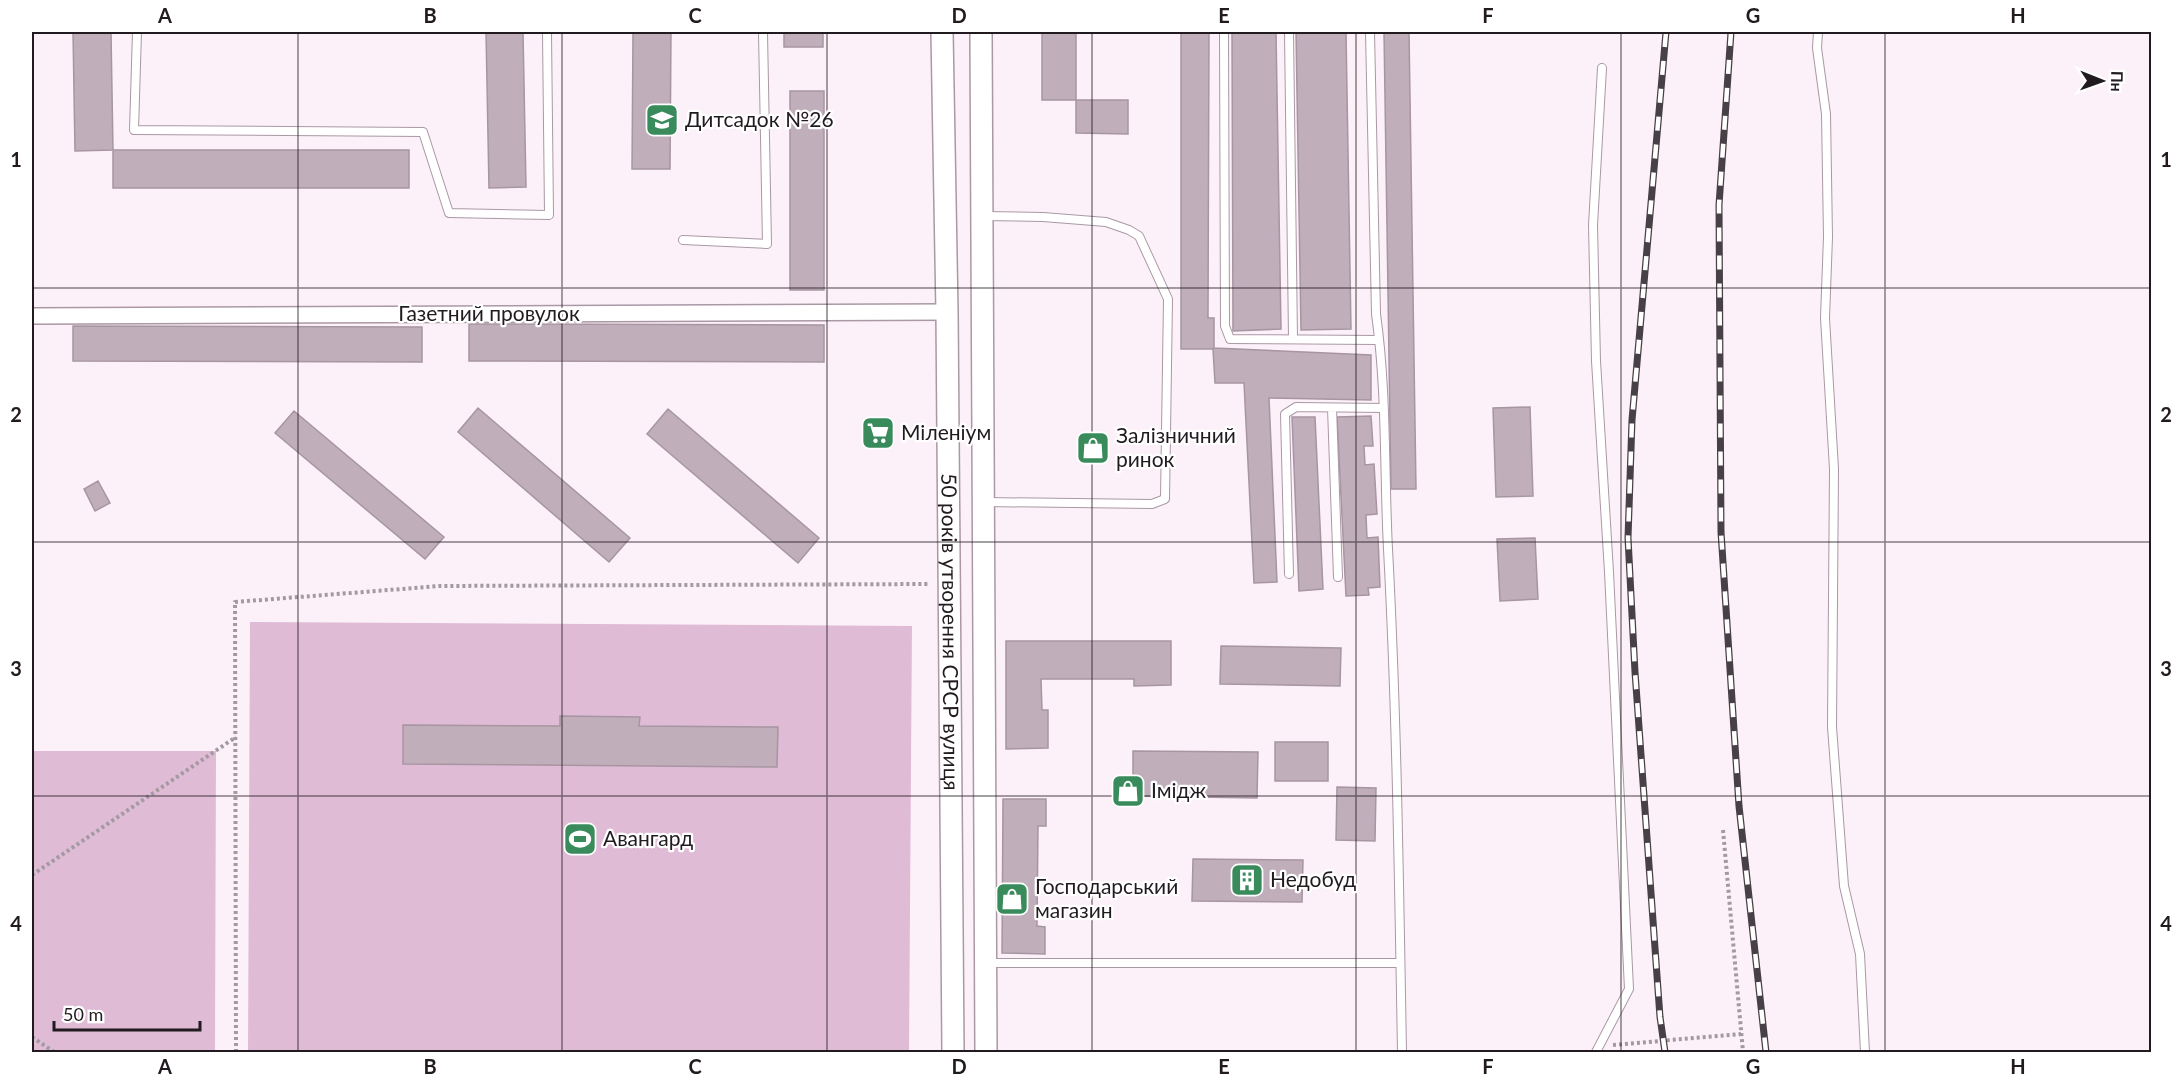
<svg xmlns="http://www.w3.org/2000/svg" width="2183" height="1084" font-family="Lato,sans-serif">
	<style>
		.green { fill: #dfbbd6 }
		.building { fill: #c0aebb; stroke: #a795a2; stroke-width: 1.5 }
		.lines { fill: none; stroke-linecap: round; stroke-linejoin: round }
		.lane-casing { stroke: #aa98a5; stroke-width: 10 }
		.street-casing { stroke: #aa98a5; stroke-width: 18 }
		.secondary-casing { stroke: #aa98a5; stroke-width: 24 }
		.path { stroke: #a399a0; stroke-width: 4; stroke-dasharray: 3 3; stroke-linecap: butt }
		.lane { stroke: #fff; stroke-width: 8 }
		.street { stroke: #fff; stroke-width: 15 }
		.secondary { stroke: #fff; stroke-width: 21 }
		.rail-casing { stroke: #474045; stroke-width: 7 }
		.rail { stroke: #fff; stroke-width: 4.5; stroke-dasharray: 14; stroke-linecap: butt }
		.grid { fill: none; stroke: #211a1f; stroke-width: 1.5; stroke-opacity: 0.55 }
		.labels { text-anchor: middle; stroke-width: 4.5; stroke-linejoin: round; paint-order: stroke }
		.poi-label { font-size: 21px; fill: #211a1f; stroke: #fff; text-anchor: start }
		.street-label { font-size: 21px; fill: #211a1f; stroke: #fff }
		.neatline { fill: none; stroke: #211a1f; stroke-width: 2 }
		.grid-label { font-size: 20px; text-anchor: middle; font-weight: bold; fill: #211a1f }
	</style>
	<rect width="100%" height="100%" fill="#fdf1f9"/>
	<!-- green -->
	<path class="green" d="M 250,622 L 912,626 L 909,1052 L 248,1052 Z
		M 32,751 L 216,751 L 215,1052 L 32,1052 Z"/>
	<!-- building -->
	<path class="building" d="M 73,32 L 111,32 L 113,150 L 75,151 Z
		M 486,32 L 523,32 L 526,187 L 489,188 Z
		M 633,32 L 671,32 L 670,169 L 632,169 Z
		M 784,32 L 823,32 L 823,47 L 784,47 Z
		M 1042,32 L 1076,32 L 1076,100 L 1042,100 Z
		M 1181,32 L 1209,32 L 1208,318 L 1214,318 L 1214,348 L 1371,355 L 1371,400 L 1269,398 L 1277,582 L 1254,583 L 1244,383 L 1215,383 L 1213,349 L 1181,349 Z
		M 1232,32 L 1276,32 L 1281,329 L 1233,331 Z
		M 1296,32 L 1346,32 L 1351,329 L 1301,330 Z
		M 1384,32 L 1409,32 L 1416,489 L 1391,489 Z
		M 790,91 L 824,91 L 824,290 L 790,290 Z
		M 1076,100 L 1128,100 L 1128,134 L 1076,133 Z
		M 113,150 L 409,150 L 409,188 L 113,188 Z
		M 469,324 L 824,325 L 824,362 L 469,361 Z
		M 73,326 L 422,327 L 422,362 L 73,361 Z
		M 1530,407 L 1533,496 L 1496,497 L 1493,408 Z
		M 478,408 L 630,538 L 609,562 L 458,432 Z
		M 668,409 L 819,538 L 798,563 L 647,434 Z
		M 294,411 L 444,537 L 425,559 L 275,433 Z
		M 1371,416 L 1373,446 L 1364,446 L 1365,465 L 1374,464 L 1377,514 L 1366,515 L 1367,538 L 1378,537 L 1380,587 L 1368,588 L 1369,595 L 1346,596 L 1337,417 Z
		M 1292,417 L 1315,417 L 1323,589 L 1299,591 Z
		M 98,481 L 110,503 L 95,511 L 84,489 Z
		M 1535,538 L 1538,599 L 1500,601 L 1497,539 Z
		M 1006,641 L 1171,641 L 1171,685 L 1134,686 L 1134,679 L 1041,679 L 1042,710 L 1048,710 L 1048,748 L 1006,749 Z
		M 1221,646 L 1341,648 L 1340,686 L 1220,684 Z
		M 560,716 L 640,717 L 639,726 L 778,727 L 777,767 L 403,764 L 403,725 L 560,726 Z
		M 1275,742 L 1328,742 L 1328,781 L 1275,781 Z
		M 1133,751 L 1258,752 L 1257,798 L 1133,796 Z
		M 1337,787 L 1376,788 L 1375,841 L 1336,840 Z
		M 1003,799 L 1046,799 L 1046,826 L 1038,826 L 1037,926 L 1045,927 L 1045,954 L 1002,953 Z
		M 1193,859 L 1303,860 L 1302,902 L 1192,901 Z"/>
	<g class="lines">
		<!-- lane casing -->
		<g class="lane-casing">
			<path id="lane" d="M 137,32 L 134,130 L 423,132 L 449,213 L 549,215 L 547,32
				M 1224,32 L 1225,326 L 1230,339 L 1379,340
				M 1289,32 L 1293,339
				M 1370,32 L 1376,314 C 1387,392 1384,471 1388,549 C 1397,717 1399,885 1402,1052
				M 1818,32 L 1817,48 L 1826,114 L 1828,237 L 1825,318 L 1834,469 L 1832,727 L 1844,886 L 1860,954 L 1865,1052
				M 983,216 L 1043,217 L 1106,222 L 1129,230 L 1139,236 L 1168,299 L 1165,499 L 1152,504 L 985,502
				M 683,240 L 767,244 L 763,32
				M 1332,408 L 1338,577
				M 1289,574 L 1285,414 L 1296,407 L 1384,408
				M 988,963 L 1400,963
				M 1596,1052 L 1629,989 L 1609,572 L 1596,361 L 1593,225 L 1602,68"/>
		</g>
		<!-- street casing -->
		<g class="street-casing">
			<path id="street" d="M 32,316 L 947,312"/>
		</g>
		<!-- secondary casing -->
		<g class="secondary-casing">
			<g id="secondary">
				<path id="s1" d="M 942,32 L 947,312 L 953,1052"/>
				<path d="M 981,32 L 986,1052"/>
			</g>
		</g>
		<!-- path -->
		<path class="path" d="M 1723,830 L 1743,1052
			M 32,875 L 236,737
			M 32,1037 L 54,1052
			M 1613,1045 L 1741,1034
			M 236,1052 L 235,602 L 440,586 L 929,584"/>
		<!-- lane -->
		<use href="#lane" class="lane"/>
		<!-- street -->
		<use href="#street" class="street"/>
		<!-- secondary -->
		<use href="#secondary" class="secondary"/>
		<!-- rail casing -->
		<g class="rail-casing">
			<path id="rail" d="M 1731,32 L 1719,205 L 1721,532 L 1739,806 L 1766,1052
				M 1665,1052 L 1660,1017 L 1635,672 L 1628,538 L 1632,420 L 1666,32"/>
		</g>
		<!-- rail -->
		<use href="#rail" class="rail"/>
	</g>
	<!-- grid -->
	<path class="grid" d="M 298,32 L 298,1052M 562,32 L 562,1052M 827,32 L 827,1052M 1092,32 L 1092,1052M 1356,32 L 1356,1052M 1621,32 L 1621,1052M 1885,32 L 1885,1052M 32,288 L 2152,288M 32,542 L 2152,542M 32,796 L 2152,796"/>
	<!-- icons -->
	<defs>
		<g id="school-square" transform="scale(1.725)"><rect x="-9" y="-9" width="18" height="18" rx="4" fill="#3a8b5c" stroke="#fff"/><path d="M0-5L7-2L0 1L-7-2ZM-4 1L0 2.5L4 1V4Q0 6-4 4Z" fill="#fff"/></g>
		<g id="supermarket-square" transform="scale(1.725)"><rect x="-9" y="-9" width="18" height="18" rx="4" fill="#3a8b5c" stroke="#fff"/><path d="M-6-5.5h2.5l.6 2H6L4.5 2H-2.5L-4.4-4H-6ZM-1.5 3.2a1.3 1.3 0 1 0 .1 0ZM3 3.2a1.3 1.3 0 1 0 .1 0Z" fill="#fff"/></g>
		<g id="shop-square" transform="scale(1.725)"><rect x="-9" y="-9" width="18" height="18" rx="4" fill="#3a8b5c" stroke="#fff"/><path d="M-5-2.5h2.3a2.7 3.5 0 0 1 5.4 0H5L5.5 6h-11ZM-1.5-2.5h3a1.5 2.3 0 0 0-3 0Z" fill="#fff"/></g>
		<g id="stadium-square" transform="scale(1.725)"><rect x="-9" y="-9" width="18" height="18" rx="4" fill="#3a8b5c" stroke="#fff"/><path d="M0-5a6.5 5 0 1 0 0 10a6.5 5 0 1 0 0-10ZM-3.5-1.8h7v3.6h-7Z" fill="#fff"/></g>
		<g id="building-square" transform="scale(1.725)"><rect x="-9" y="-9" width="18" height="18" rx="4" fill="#3a8b5c" stroke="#fff"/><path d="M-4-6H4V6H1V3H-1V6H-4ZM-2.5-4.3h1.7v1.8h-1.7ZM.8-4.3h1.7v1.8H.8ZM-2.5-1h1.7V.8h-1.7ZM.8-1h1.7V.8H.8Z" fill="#fff"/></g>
	</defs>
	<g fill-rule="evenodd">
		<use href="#school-square" x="662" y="120"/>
		<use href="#supermarket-square" x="878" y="433"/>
		<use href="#shop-square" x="1093" y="448"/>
		<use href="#shop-square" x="1128" y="791"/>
		<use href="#stadium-square" x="580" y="839"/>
		<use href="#building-square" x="1247" y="880"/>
		<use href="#shop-square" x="1012" y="899"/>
	</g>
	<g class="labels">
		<!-- poi labels -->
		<g class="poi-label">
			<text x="685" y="127">Дитсадок №26</text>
			<text x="901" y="440">Міленіум</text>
			<text x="1116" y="443">Залізничний<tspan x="1116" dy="24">ринок</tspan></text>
			<text x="1151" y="798">Імідж</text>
			<text x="603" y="846">Авангард</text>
			<text x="1270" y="887">Недобуд</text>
			<text x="1035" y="894">Господарський<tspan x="1035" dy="24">магазин</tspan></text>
		</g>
		<!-- street labels -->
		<g class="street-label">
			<text x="489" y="321">Газетний провулок</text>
			<text dy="7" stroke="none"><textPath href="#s1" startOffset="600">50 років утворення СРСР вулиця</textPath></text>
		</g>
	</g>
	<!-- border -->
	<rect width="2183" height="1084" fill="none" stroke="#ffffff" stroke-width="66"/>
	<!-- north arrow -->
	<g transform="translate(2102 81) rotate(91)" stroke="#ffffff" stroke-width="4.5" paint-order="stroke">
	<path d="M0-4.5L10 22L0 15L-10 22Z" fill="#211a1f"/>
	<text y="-9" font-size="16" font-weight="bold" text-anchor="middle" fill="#211a1f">Пн</text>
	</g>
	<!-- scale -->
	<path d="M54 1021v9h146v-9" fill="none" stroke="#211a1f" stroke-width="3"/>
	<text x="63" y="1021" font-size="18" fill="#211a1f" stroke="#ffffff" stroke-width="4.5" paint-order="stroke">50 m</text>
	<rect x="33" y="33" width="2117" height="1018" class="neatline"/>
	<g class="grid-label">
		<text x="165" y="23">A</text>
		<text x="430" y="23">B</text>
		<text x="695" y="23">C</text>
		<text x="959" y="23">D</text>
		<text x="1224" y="23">E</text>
		<text x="1488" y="23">F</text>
		<text x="1753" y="23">G</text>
		<text x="2018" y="23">H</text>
		<text x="16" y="167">1</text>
		<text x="2166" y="167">1</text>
		<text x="16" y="422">2</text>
		<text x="2166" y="422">2</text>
		<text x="16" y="676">3</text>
		<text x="2166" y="676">3</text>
		<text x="16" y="931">4</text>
		<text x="2166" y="931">4</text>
		<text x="165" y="1074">A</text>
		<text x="430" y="1074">B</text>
		<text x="695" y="1074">C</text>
		<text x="959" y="1074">D</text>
		<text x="1224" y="1074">E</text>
		<text x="1488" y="1074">F</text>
		<text x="1753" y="1074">G</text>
		<text x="2018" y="1074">H</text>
	</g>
</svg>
